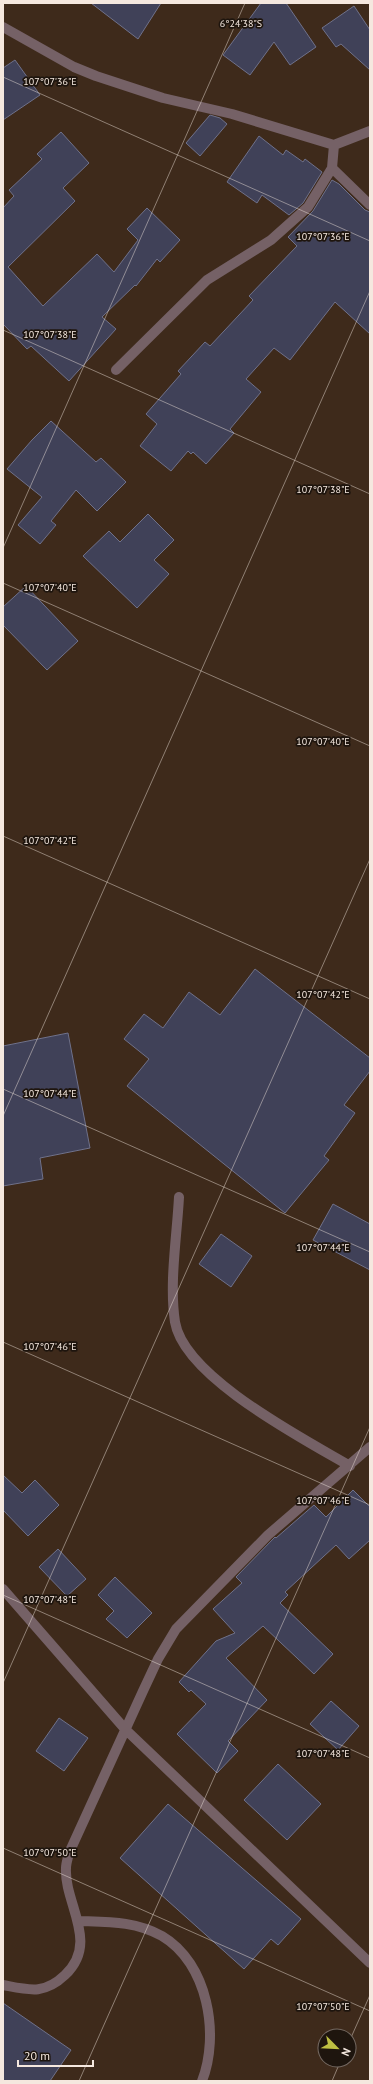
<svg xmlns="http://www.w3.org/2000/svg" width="373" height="2084" font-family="'PT Sans',sans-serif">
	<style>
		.building { fill: #404158; stroke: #6f718a }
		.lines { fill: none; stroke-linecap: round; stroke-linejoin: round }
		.minor { stroke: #756166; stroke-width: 10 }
		.ticks { fill: none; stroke: #f5e8df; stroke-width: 1; stroke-opacity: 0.45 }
		.ticks-label { font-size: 10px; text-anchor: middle; fill: #f5e8df; stroke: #1e150e; stroke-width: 3.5; stroke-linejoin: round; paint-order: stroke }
	</style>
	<rect width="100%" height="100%" fill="#3e2a1b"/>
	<!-- building -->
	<path class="building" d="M 91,3 L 161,3 L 138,39 Z
		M 261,3 L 286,3 L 316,47 L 290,65 L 274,42 L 250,75 L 223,55 Z
		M 354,6 L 370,30 L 370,70 L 341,44 L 336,47 L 322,28 Z
		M 15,60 L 40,95 L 3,120 L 3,68 Z
		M 210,115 L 220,118 L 227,124 L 200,156 L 186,143 Z
		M 61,132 L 89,163 L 63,188 L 75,201 L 8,267 L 43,306 L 97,254 L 114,272 L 138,240 L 127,229 L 147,208 L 180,240 L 160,262 L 157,259 L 136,286 L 135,285 L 102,317 L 116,329 L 69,381 L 31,346 L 27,349 L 3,324 L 3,208 L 14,196 L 9,190 L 42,159 L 37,154 Z
		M 259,136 L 283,155 L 286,150 L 303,162 L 305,159 L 322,172 L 303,203 L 289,215 L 262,195 L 257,203 L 227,182 Z
		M 332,180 L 339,184 L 365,210 L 370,212 L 370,334 L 335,302 L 290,360 L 274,348 L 246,379 L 261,392 L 230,429 L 234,433 L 206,464 L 193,452 L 191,454 L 188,451 L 171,471 L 140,446 L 157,424 L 146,414 L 181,374 L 178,371 L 205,342 L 210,346 L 253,300 L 249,296 L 297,246 L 288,237 L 313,211 Z
		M 51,421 L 96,462 L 101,458 L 126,482 L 97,511 L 76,490 L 51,521 L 56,525 L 40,544 L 18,525 L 42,497 L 7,469 L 32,440 Z
		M 148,514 L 174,540 L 154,560 L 169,574 L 137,608 L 83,556 L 109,531 L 120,542 Z
		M 26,586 L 78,641 L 47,670 L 3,625 L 3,607 Z
		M 255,969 L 370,1058 L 370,1071 L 344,1105 L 355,1113 L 324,1156 L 329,1160 L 285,1213 L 127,1086 L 149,1059 L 124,1039 L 144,1014 L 163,1028 L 189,992 L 220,1015 Z
		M 68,1033 L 90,1148 L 40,1158 L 43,1179 L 3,1186 L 3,1046 Z
		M 333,1204 L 370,1224 L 370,1270 L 313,1240 Z
		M 221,1234 L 252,1256 L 231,1287 L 199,1264 Z
		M 3,1475 L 22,1493 L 35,1480 L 59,1505 L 28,1536 L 3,1510 Z
		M 353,1490 L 370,1507 L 370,1540 L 349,1559 L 336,1545 L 285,1592 L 288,1595 L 280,1603 L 333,1654 L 314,1674 L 263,1626 L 226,1658 L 267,1700 L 228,1741 L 238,1751 L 217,1773 L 177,1734 L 206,1704 L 191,1690 L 189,1692 L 179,1682 L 216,1641 L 235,1633 L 213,1609 L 242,1583 L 236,1577 L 275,1537 L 276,1538 L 314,1505 L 326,1517 Z
		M 58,1549 L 86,1579 L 67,1596 L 39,1567 Z
		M 115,1577 L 152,1613 L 127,1638 L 106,1619 L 114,1611 L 98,1595 Z
		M 331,1701 L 359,1726 L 338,1750 L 310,1724 Z
		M 59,1718 L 88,1738 L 64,1771 L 36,1751 Z
		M 278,1764 L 321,1804 L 287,1840 L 244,1800 Z
		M 168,1804 L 301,1919 L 278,1945 L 271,1939 L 244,1969 L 120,1858 Z
		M 3,2003 L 71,2050 L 50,2081 L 3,2081 Z"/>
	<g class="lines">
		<!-- minor -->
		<path class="minor" d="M 3,27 L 74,67 L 96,76 L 163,98 L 232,114 L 334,145 L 370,131
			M 332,168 L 370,205
			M 116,370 L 207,280 L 271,240 L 308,207 L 332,168 L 334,145
			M 179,1197 C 177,1236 169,1283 175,1322 C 184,1377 304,1439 350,1466
			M 3,1589 L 125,1729 L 370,1963
			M 79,1921 C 108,1922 135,1921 162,1936 C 208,1963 220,2035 202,2081
			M 3,1985 C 29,1990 44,1995 65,1975 C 100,1942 64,1904 66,1868 C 66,1863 68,1858 69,1853 L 143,1691 L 158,1659 L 176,1629 L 268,1535 L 370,1447"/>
	</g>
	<!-- ticks -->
	<path class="ticks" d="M 3,77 L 370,241M 3,330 L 370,494M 3,548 L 245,3M 3,583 L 370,746M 3,836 L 370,999M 3,1089 L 370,1252M 3,1116 L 370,291M 3,1342 L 370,1505M 3,1595 L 370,1758M 3,1683 L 370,859M 3,1848 L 370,2011M 349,2042 L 370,1995M 79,2081 L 370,1427M 332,2081 L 341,2060"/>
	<g class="ticks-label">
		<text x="241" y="27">6°24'38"S</text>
		<text x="50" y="85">107°07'36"E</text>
		<text x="323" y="240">107°07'36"E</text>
		<text x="50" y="338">107°07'38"E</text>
		<text x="323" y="493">107°07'38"E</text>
		<text x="50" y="591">107°07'40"E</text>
		<text x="323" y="745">107°07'40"E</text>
		<text x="50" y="844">107°07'42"E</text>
		<text x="323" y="998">107°07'42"E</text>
		<text x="50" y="1097">107°07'44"E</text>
		<text x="323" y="1251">107°07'44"E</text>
		<text x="50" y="1350">107°07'46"E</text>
		<text x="323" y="1504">107°07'46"E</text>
		<text x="50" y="1603">107°07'48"E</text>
		<text x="323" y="1757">107°07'48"E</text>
		<text x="50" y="1856">107°07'50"E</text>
		<text x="323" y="2010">107°07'50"E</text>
	</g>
	<!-- border -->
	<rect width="373" height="2084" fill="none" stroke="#f5e8df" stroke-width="8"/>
	<!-- north arrow -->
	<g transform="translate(337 2048) rotate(114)"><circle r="19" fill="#1e150e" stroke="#746962"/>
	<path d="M0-3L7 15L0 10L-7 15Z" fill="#bebf42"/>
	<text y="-6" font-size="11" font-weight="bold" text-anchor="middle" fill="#f5e8df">N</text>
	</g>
	<!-- scale -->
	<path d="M18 2060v6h75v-6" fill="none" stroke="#f5e8df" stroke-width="2"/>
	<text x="24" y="2060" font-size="12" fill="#f5e8df" stroke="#1e150e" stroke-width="3" paint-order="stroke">20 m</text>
</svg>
